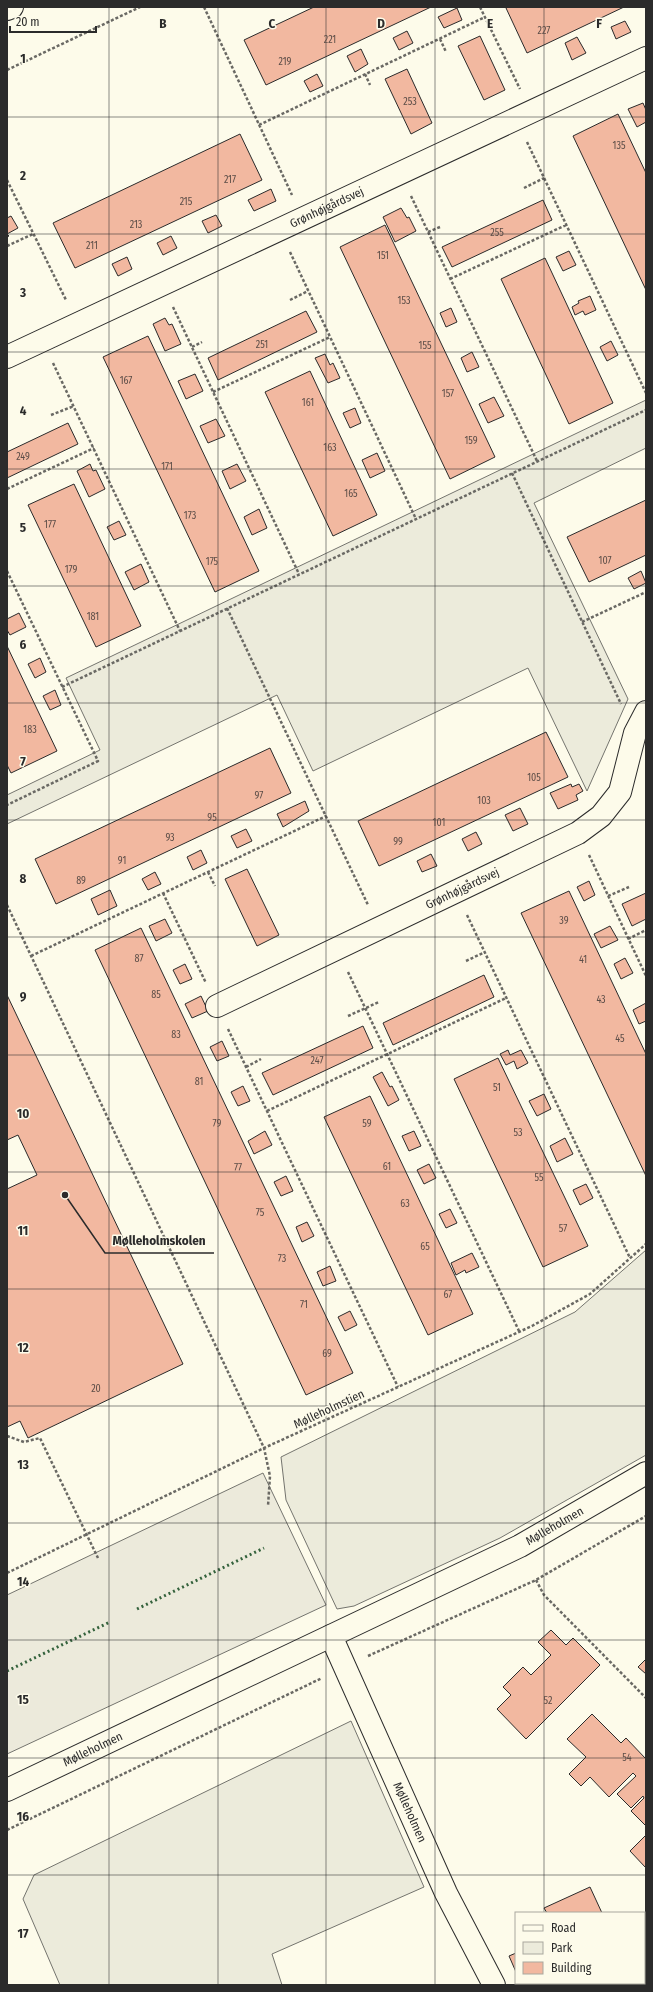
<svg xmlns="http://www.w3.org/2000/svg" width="653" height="1992" font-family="'Fira Sans Condensed',sans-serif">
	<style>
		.green { fill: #ecebdb; stroke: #74746e }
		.parking { fill: #eceadb; stroke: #74746e }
		.building { fill: #f2b8a0; stroke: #2b2b2b }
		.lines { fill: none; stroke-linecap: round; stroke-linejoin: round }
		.minor-casing { stroke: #2b2b2b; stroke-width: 24 }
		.tertiary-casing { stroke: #2b2b2b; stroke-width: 24 }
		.path { stroke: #6a6964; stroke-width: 2.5; stroke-dasharray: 3 2; stroke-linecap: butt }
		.minor { stroke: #fdfbea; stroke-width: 22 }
		.tertiary { stroke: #fdfbea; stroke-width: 22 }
		.hedge { stroke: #34623c; stroke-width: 3; stroke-dasharray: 2 3; stroke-linecap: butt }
		.grid { fill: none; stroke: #2b2b2b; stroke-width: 1; stroke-opacity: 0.55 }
		.labels { text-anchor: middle; stroke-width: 3; stroke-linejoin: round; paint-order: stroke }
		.number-label { font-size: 10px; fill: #5d4e48 }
		.street-label { font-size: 12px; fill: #2b2b2b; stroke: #fdfbea }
		.grid-label { font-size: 13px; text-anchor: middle; font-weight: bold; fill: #2b2b2b; stroke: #fdfbea; stroke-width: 3; stroke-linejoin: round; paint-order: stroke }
		.leader { fill: none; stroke: #2b2b2b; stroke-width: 1.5 }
		.callout-dot { fill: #2b2b2b; stroke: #fdfbea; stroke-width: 1.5 }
		.callout-label { font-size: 13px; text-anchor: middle; font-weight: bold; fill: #2b2b2b; stroke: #fdfbea; stroke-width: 3; stroke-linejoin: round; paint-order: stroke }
	</style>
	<rect width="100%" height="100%" fill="#fdfbea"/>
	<!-- green -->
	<path class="green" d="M 646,400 L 646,448 L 534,503 L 628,699 L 587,791 L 528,668 L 313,771 L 277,695 L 7,824 L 7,795 L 100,750 L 66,678 Z
		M 646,1250 L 646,1455 L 500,1538 L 354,1606 L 337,1609 L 286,1500 L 281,1457 L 575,1312 Z
		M 351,1721 L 424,1887 L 272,1954 L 282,1985 L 60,1985 L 23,1899 L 34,1875 Z"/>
	<!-- parking -->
	<path class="parking" d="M 263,1473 L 326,1605 L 7,1754 L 7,1595 Z"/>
	<!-- building -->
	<path class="building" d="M 314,7 L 431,7 L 266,85 L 244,40 Z
		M 509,7 L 624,7 L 527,53 L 506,8 Z
		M 457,8 L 462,20 L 444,28 L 438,17 Z
		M 625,21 L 631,32 L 616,39 L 611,27 Z
		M 407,31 L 413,43 L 399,50 L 393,38 Z
		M 480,36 L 505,90 L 484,100 L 458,46 Z
		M 577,37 L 586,53 L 572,60 L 565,43 Z
		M 361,49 L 368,64 L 355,72 L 347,56 Z
		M 407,69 L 432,123 L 411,134 L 385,79 Z
		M 317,74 L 323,86 L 310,92 L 304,81 Z
		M 643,103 L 646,110 L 646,122 L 637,127 L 628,109 Z
		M 618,114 L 646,173 L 646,290 L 573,136 Z
		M 240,134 L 262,180 L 75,268 L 53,223 Z
		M 271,189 L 276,201 L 254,211 L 248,200 Z
		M 543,200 L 552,220 L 452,267 L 442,247 Z
		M 401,208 L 407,218 L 409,217 L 416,231 L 395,242 L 383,217 Z
		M 216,215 L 222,226 L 208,233 L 202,221 Z
		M 11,216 L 18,228 L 7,234 L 9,236 L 7,237 L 7,218 Z
		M 385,225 L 495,457 L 450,479 L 340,247 Z
		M 171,236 L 177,248 L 163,255 L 157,243 Z
		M 569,251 L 576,265 L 563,271 L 556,257 Z
		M 127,257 L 132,269 L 118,276 L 112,264 Z
		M 545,258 L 613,403 L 569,424 L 501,279 Z
		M 590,296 L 596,310 L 585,315 L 583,311 L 575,315 L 572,307 L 579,303 L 578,301 Z
		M 451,308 L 457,322 L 446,327 L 440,313 Z
		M 306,311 L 317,332 L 218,380 L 208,358 Z
		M 165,318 L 169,325 L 172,324 L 181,344 L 165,351 L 153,324 Z
		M 148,336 L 259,571 L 215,592 L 103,357 Z
		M 611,341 L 618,355 L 607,361 L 600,347 Z
		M 472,352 L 479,367 L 467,372 L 461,358 Z
		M 325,354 L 330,365 L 333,363 L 340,378 L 328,383 L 315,358 Z
		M 310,371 L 377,515 L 333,536 L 265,392 Z
		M 195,374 L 203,391 L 186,399 L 178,381 Z
		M 494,397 L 504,416 L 488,423 L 479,404 Z
		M 355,408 L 361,423 L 350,428 L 343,413 Z
		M 216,419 L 225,436 L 208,443 L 200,426 Z
		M 68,423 L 78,444 L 7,478 L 7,452 Z
		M 377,453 L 385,471 L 370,478 L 362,460 Z
		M 90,464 L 93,471 L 96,470 L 105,489 L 89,497 L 77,471 Z
		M 237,464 L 246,481 L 230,489 L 222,471 Z
		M 74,484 L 141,626 L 96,647 L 28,505 Z
		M 646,500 L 646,555 L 589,582 L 567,537 Z
		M 259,509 L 267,528 L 252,535 L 244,517 Z
		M 119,521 L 126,535 L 114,540 L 107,527 Z
		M 141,564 L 149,582 L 134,590 L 125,572 Z
		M 641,571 L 646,583 L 634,589 L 628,578 Z
		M 19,613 L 26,627 L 10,635 L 7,630 L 7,619 Z
		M 7,646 L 57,751 L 11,773 L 7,765 Z
		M 40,658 L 46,672 L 35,678 L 28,664 Z
		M 55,690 L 61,705 L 50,710 L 43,696 Z
		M 546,732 L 568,777 L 379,866 L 358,821 Z
		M 270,748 L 291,793 L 56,904 L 35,859 Z
		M 571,784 L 572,787 L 579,784 L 583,791 L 576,795 L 578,800 L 558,809 L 550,793 Z
		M 305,801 L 309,811 L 283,827 L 277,814 Z
		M 520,808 L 528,824 L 513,831 L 505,815 Z
		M 246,829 L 252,841 L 237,848 L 231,836 Z
		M 476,832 L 482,844 L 468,851 L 462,839 Z
		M 201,850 L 207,863 L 193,870 L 187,857 Z
		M 431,854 L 437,866 L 422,872 L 417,861 Z
		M 247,869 L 279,935 L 257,946 L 225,879 Z
		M 155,872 L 161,884 L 148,890 L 142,879 Z
		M 589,881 L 595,895 L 584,901 L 577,887 Z
		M 110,890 L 117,906 L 98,915 L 91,899 Z
		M 569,891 L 646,1054 L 646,1176 L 521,913 Z
		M 646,893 L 646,919 L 632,926 L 622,904 Z
		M 165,919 L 172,933 L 156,941 L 149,926 Z
		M 610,926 L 618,940 L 601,948 L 594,934 Z
		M 141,928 L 353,1373 L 306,1395 L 95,950 Z
		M 625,958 L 633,973 L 621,979 L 614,964 Z
		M 185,964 L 192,979 L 180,984 L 173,970 Z
		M 484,975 L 494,997 L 393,1045 L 383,1023 Z
		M 7,995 L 183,1364 L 28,1438 L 20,1421 L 7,1427 L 7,1189 L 37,1175 L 18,1135 L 7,1140 Z
		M 201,996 L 208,1011 L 192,1018 L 185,1004 Z
		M 646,1003 L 646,1021 L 639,1024 L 633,1010 Z
		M 363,1026 L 373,1048 L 273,1095 L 262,1073 Z
		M 222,1041 L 229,1056 L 217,1061 L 210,1047 Z
		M 508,1050 L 510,1055 L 521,1050 L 528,1063 L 517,1069 L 514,1061 L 506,1065 L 500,1054 Z
		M 498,1058 L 588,1246 L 543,1267 L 454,1079 Z
		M 382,1072 L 390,1087 L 392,1086 L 399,1100 L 388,1106 L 373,1077 Z
		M 243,1086 L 250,1101 L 238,1106 L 231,1092 Z
		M 544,1094 L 551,1109 L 537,1116 L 529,1101 Z
		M 370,1096 L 473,1314 L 428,1335 L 324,1117 Z
		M 265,1131 L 272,1145 L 254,1154 L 248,1141 Z
		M 414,1131 L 421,1146 L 409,1151 L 402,1136 Z
		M 565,1138 L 573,1154 L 557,1162 L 550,1146 Z
		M 429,1164 L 436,1178 L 424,1184 L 417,1170 Z
		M 286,1176 L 293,1191 L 281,1196 L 274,1182 Z
		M 586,1184 L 593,1198 L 580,1205 L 573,1190 Z
		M 450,1209 L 457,1223 L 446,1228 L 439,1214 Z
		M 307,1222 L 314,1236 L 302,1242 L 296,1227 Z
		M 472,1253 L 479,1267 L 466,1273 L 465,1270 L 456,1275 L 451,1263 Z
		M 330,1266 L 336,1281 L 323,1286 L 317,1272 Z
		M 350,1311 L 357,1325 L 345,1331 L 338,1317 Z
		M 551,1630 L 566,1645 L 573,1638 L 600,1665 L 526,1739 L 497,1709 L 511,1695 L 503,1687 L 523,1667 L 531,1675 L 551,1655 L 538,1642 Z
		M 646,1659 L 646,1674 L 638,1667 Z
		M 592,1714 L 621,1743 L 626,1738 L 646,1759 L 646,1826 L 631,1811 L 644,1798 L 643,1796 L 631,1808 L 617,1794 L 636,1776 L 633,1773 L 609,1797 L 590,1777 L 581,1786 L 569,1774 L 586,1757 L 567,1739 Z
		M 646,1835 L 646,1868 L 630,1851 Z
		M 590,1887 L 602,1913 L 547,1913 L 544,1908 Z
		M 516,1953 L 516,1972 L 509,1956 Z
		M 579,1983 L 634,1983 L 635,1985 L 580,1985 Z"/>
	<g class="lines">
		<!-- minor casing -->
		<g class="minor-casing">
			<g id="minor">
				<path d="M 7,9 L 12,7"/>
				<path id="s1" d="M 7,357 L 646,58"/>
				<path id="s2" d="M 217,1006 L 578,833 L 601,816 L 620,792 L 635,733 L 646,712"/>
				<path id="s3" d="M 331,1636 L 446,1893 L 494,1985"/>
			</g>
		</g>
		<!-- tertiary casing -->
		<g class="tertiary-casing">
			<g id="tertiary">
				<path id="s4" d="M 7,1790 L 520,1546 L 646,1473"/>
			</g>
		</g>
		<!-- path -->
		<path class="path" d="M 204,7 L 292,195
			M 480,7 L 520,89
			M 440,39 L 446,52
			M 7,70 L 140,7
			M 365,74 L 370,85
			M 259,125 L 485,17
			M 527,142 L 646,393
			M 7,180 L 66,300
			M 524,188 L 544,178
			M 411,196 L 537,461
			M 428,232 L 440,227
			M 7,246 L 33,234
			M 290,252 L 416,519
			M 450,279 L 566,225
			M 290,300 L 308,291
			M 173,307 L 299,574
			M 192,347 L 202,342
			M 53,363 L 180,631
			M 213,392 L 330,337
			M 51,415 L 74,406
			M 512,473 L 621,704
			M 7,489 L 94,448
			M 7,571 L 98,761 L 7,805
			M 227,608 L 368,905
			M 582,622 L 646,592
			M 62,687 L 646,410
			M 589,855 L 646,976
			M 208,872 L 215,886
			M 163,893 L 206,983
			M 608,896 L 629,887
			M 7,905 L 264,1448 L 270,1476 L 268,1506
			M 467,915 L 630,1258
			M 628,939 L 646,930
			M 31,956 L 326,816
			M 466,961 L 485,952
			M 348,972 L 519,1331
			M 348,1016 L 379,1002
			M 228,1029 L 398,1387
			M 246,1067 L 261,1059
			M 267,1111 L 506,998
			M 7,1436 L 24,1442 L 40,1438 L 98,1558
			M 7,1573 L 264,1448 L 532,1326 L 590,1294 L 646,1244
			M 536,1580 L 544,1595 L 646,1698
			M 368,1656 L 536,1580 L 646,1516
			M 7,1830 L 322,1678"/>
		<!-- minor -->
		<use href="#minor" class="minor"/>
		<!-- tertiary -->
		<use href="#tertiary" class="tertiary"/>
		<!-- hedge -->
		<path class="hedge" d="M 137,1609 L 264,1548
			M 7,1671 L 110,1622"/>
	</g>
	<!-- grid -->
	<path class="grid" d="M 109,7 L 109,1985M 218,7 L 218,1985M 326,7 L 326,1985M 435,7 L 435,1985M 544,7 L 544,1913M 7,117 L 646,117M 7,234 L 646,234M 7,352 L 646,352M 7,469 L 646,469M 7,586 L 646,586M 7,703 L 646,703M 7,820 L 646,820M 7,937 L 646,937M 7,1055 L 646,1055M 7,1172 L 646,1172M 7,1289 L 646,1289M 7,1406 L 646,1406M 7,1523 L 646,1523M 7,1640 L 646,1640M 7,1758 L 646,1758M 7,1875 L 646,1875M 544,1983 L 544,1985"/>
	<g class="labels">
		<!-- number labels -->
		<g class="number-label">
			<text x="544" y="34">227</text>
			<text x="330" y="43">221</text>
			<text x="285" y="65">219</text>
			<text x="410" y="105">253</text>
			<text x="619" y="149">135</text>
			<text x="230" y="183">217</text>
			<text x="186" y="205">215</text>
			<text x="136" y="228">213</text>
			<text x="497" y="236">255</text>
			<text x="92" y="249">211</text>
			<text x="383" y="259">151</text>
			<text x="404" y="304">153</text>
			<text x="262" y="348">251</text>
			<text x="425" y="349">155</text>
			<text x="126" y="384">167</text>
			<text x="448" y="397">157</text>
			<text x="308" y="406">161</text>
			<text x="471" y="444">159</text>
			<text x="330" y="451">163</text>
			<text x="23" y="460">249</text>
			<text x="167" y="470">171</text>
			<text x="351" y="497">165</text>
			<text x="190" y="519">173</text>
			<text x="50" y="528">177</text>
			<text x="605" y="564">107</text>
			<text x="212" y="565">175</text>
			<text x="71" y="573">179</text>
			<text x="93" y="620">181</text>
			<text x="30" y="733">183</text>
			<text x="534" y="781">105</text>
			<text x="259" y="799">97</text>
			<text x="484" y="804">103</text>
			<text x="212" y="821">95</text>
			<text x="439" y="826">101</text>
			<text x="170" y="841">93</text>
			<text x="398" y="845">99</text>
			<text x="122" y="864">91</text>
			<text x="81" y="884">89</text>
			<text x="564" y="924">39</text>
			<text x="139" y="962">87</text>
			<text x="583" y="963">41</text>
			<text x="156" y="998">85</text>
			<text x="601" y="1003">43</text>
			<text x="176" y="1038">83</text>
			<text x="620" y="1042">45</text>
			<text x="317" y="1064">247</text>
			<text x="199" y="1085">81</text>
			<text x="497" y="1091">51</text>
			<text x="217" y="1127">79</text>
			<text x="367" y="1127">59</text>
			<text x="518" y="1136">53</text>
			<text x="387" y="1170">61</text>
			<text x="238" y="1171">77</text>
			<text x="539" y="1181">55</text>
			<text x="405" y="1207">63</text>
			<text x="260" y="1216">75</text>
			<text x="563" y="1232">57</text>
			<text x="425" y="1250">65</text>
			<text x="282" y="1262">73</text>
			<text x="448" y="1298">67</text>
			<text x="304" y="1308">71</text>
			<text x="327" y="1357">69</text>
			<text x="96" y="1392">20</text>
			<text x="548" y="1704">52</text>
			<text x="627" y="1761">54</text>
		</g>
		<!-- street labels -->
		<g class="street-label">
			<text dy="4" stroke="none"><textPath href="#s1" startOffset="353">Grønhøjgårdsvej</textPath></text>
			<text dy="4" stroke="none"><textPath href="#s2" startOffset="272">Grønhøjgårdsvej</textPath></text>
			<text transform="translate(329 1409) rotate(-25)" y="4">Mølleholmstien</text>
			<text dy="4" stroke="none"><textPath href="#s4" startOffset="608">Mølleholmen</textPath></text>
			<text dy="4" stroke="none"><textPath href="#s4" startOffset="95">Mølleholmen</textPath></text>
			<text dy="4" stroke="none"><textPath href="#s3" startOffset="193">Mølleholmen</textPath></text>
		</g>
	</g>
	<g class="grid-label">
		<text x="163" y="28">B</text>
		<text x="272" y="28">C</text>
		<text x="381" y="28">D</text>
		<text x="490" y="28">E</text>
		<text x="599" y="28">F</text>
		<text x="23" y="63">1</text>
		<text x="23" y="180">2</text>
		<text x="23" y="297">3</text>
		<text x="23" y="415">4</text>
		<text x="23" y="532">5</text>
		<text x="23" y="649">6</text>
		<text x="23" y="766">7</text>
		<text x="23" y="883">8</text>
		<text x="23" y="1001">9</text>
		<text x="23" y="1118">10</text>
		<text x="23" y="1235">11</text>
		<text x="23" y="1352">12</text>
		<text x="23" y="1469">13</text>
		<text x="23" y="1586">14</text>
		<text x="23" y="1704">15</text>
		<text x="23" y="1821">16</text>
		<text x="23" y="1938">17</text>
	</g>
	<!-- callouts -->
	<path class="leader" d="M65 1195L105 1253H214"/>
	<circle class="callout-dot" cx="65" cy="1195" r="4"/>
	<g class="callout-label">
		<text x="159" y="1245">Mølleholmskolen</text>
	</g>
	<!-- border -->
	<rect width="653" height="1992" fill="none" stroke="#2b2b2b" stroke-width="16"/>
	<!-- legend -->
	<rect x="515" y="1912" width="130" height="72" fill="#fdfbea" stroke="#a9a89e"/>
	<rect x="523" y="1925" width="20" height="6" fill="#fdfbea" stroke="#a9a89e"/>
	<text x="551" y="1932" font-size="12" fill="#2b2b2b">Road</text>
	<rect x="523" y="1942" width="20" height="12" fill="#ecebdb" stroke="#a9a89e"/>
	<text x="551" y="1952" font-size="12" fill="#2b2b2b">Park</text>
	<rect x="523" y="1962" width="20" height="12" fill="#f2b8a0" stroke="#a9a89e"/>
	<text x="551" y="1972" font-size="12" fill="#2b2b2b">Building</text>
	<!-- scale -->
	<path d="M10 26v6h86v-6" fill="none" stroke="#2b2b2b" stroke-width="2"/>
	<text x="16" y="26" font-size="12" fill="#2b2b2b" stroke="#fdfbea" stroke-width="3" paint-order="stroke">20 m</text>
</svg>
